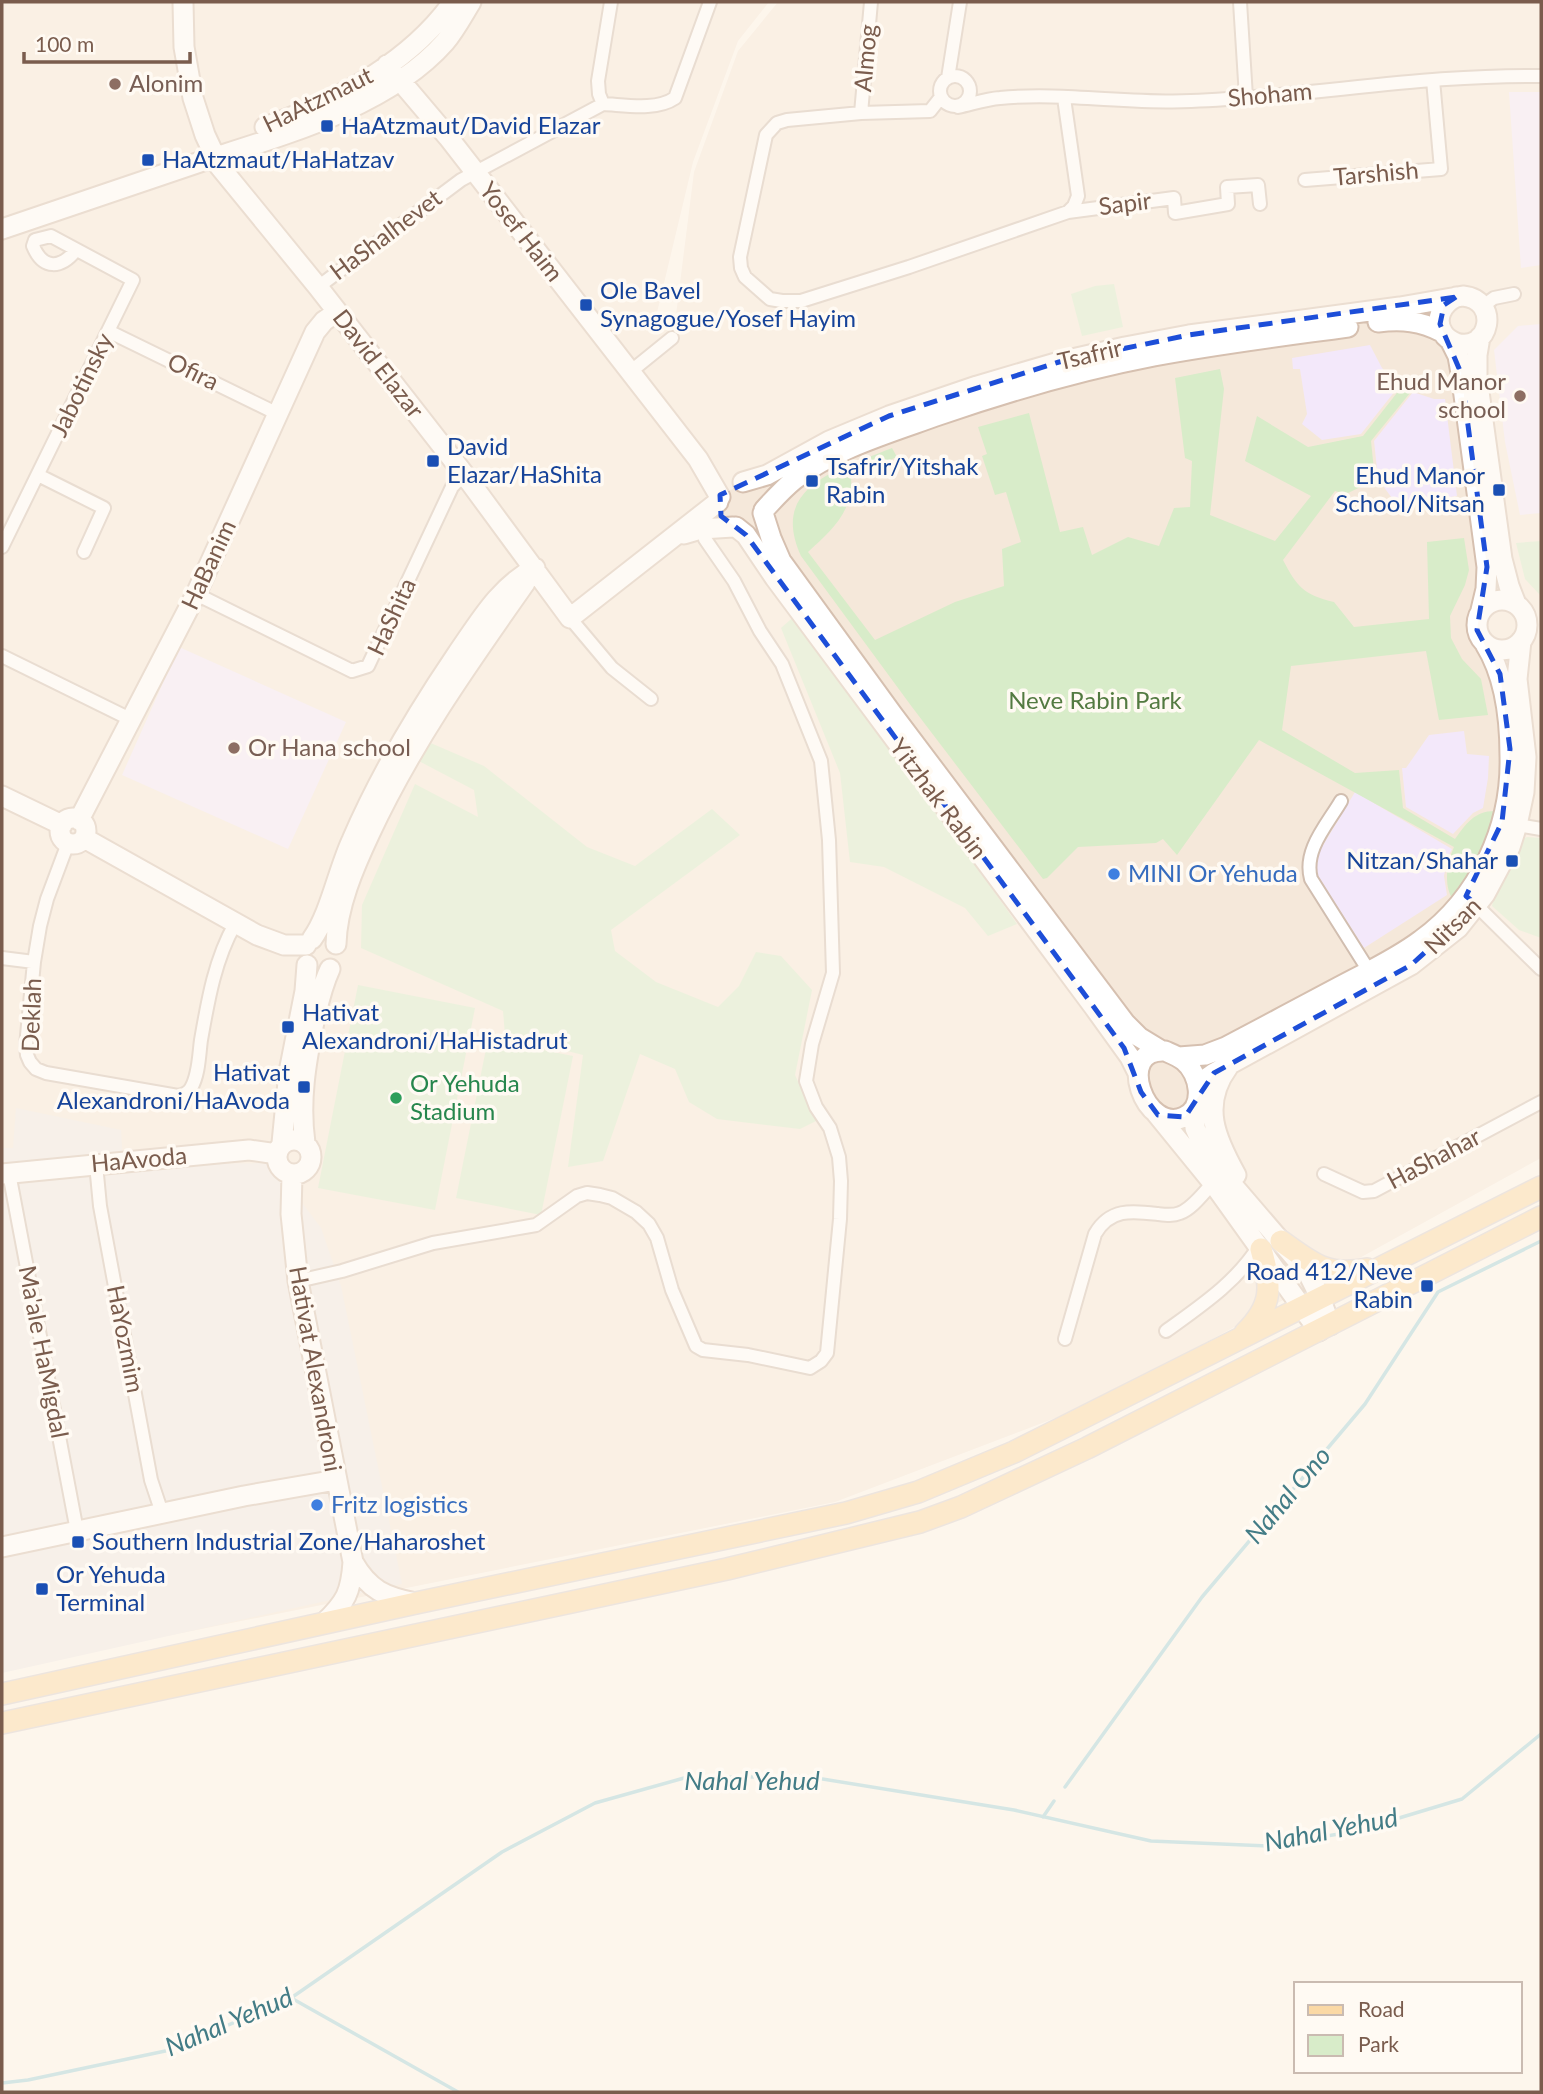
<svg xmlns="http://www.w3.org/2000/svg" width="1543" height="2094" font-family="Lato,sans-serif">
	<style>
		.residential { fill: #f5e8da }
		.industrial { fill: #efe9e4 }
		.education { fill: #f3e8fa }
		.green { fill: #d8ecc9 }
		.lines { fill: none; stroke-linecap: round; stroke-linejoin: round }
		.stream { stroke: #a5d3da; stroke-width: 3.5 }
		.street-casing { stroke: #d1beb0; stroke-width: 16 }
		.secondary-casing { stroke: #d6c0b0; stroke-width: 23 }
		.primary-casing { stroke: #dad1cd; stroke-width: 24 }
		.street { stroke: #fff; stroke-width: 12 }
		.secondary { stroke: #fff; stroke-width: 19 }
		.primary { stroke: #fbd9a5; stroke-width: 21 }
		.marked { fill: none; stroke: #1d4ed8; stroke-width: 5; stroke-dasharray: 14 9; stroke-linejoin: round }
		.education-dot { fill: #8d6e63; stroke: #fffaf3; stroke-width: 2.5 }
		.transit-dot { fill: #1a4fb4; stroke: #fffaf3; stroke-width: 2.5 }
		.shop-dot { fill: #3f7fe0; stroke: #fffaf3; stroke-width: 2.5 }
		.leisure-dot { fill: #2e9e5b; stroke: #fffaf3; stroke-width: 2.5 }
		.labels { text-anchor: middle; stroke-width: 7; stroke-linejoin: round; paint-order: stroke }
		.street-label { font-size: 24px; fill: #7a5c4d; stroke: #fffaf3 }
		.education-label { font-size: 24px; fill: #785e54; stroke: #fffaf3; text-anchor: start }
		.transit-label { font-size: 24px; fill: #164399; stroke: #fffaf3; text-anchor: start }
		.park-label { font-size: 24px; fill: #537a41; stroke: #fffaf3 }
		.shop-label { font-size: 24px; fill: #366cbe; stroke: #fffaf3; text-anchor: start }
		.leisure-label { font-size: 24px; fill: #27864d; stroke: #fffaf3; text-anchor: start }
		.water-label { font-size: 26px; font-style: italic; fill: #437c86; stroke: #fffaf3 }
	</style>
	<rect width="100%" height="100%" fill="#fdf6ec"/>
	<!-- residential -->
	<path class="residential" d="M 2,2 L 769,2 L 738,41 L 693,162 L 654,325 L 675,323 L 694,172 L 738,51 L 778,2 L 1541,2 L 1541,1158 L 1100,1401 L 835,1502 L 2,1669 Z"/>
	<!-- industrial -->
	<path class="industrial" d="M 16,1108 L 121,1130 L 123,1165 L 272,1163 L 321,1228 L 341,1286 L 402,1584 L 2,1673 L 2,1148 L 13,1148 Z"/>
	<!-- education -->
	<path class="education" d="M 1509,92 L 1541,92 L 1541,265 L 1521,268 Z
		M 1541,324 L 1541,513 L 1520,515 L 1505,442 L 1494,350 L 1518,326 Z
		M 1370,345 L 1382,368 L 1399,386 L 1361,434 L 1322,440 L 1302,424 L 1307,414 L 1300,369 L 1293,369 L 1292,358 Z
		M 1413,392 L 1434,399 L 1445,399 L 1457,496 L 1397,505 L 1378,479 L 1374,441 Z
		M 179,647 L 346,722 L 288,849 L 122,775 Z
		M 1464,731 L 1467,754 L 1489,756 L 1488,778 L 1483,808 L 1473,813 L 1453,834 L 1406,807 L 1402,768 L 1406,768 L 1429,735 Z
		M 1355,792 L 1452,849 L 1448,857 L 1444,876 L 1447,895 L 1364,948 L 1315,871 L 1316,857 Z"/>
	<!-- green -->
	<path class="green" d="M 1114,284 L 1123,327 L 1082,336 L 1071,294 L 1095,286 Z
		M 1220,369 L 1224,389 L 1210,515 L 1275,541 L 1311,496 L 1245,461 L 1257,416 L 1308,447 L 1363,436 L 1400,389 L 1410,393 L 1371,441 L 1375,480 L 1346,494 L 1335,491 L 1283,560 C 1297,587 1304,595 1334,602 L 1354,627 L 1429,619 L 1427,542 L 1464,538 L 1469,570 L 1465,585 L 1450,616 L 1451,638 L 1462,659 L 1481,679 L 1488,715 L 1439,720 L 1426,651 L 1291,666 L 1282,730 L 1355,773 L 1399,770 L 1403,808 L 1455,839 C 1466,824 1474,811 1495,811 C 1490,843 1470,873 1453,900 C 1443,884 1447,863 1454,847 L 1259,740 L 1177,855 L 1163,839 L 1156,843 L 1078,847 L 1047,878 L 1043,879 L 912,707 L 801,556 C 768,484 842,469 892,448 L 897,457 L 851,477 C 854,511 831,531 808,552 L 875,640 L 955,602 L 1004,586 L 1002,549 L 1021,542 L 1006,492 L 995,495 L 982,456 L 987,454 L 978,427 L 1029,413 L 1060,532 L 1083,527 L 1092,555 L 1128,537 L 1159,546 L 1174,508 L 1190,507 L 1192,461 L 1185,458 L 1175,378 Z
		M 1541,541 L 1541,596 L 1525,579 L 1516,543 Z
		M 798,613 L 1017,924 L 988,936 L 965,908 L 884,867 L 850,862 L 840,773 L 781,628 Z
		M 426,741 L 484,766 L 587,847 L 635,866 L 712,809 L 740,835 L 611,930 L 615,951 L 656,982 L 718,1007 L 739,986 L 756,952 L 781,956 L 812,990 L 795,1075 L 816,1121 L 800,1129 L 717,1119 L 689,1102 L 675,1069 L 640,1054 L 603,1161 L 568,1167 L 583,1055 L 505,1035 L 503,1011 L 361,948 L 362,905 L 415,784 L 478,817 L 474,790 L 415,759 Z
		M 1527,837 L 1541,838 L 1541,938 L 1519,930 L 1492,906 C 1498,883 1504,848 1527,837 Z
		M 358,985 L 475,1008 L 435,1210 L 318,1188 Z
		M 488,1039 L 573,1056 L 541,1215 L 456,1198 Z"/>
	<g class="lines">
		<!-- stream -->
		<path class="stream" d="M 1065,1787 L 1202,1597 L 1365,1404 L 1438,1292 L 1541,1241
			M 1043,1817 L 1054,1801
			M 293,1999 L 458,2092
			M 2,2083 L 28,2080 L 170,2050 L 291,1998 L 502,1852 L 595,1803 L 684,1778 L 804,1776 L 1014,1810 L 1151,1841 L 1268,1846 L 1356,1831 L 1462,1799 L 1541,1734"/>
		<!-- street casing -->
		<g class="street-casing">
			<path id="street" d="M 611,2 L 598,81 L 599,94 L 603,104 C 625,105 656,111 675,98 L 710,2
				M 1240,2 L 1246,97
				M940 91a15 15 0 1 1 30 0a15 15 0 1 1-30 0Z
				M 948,78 L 960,2
				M 941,97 L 930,111 L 861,113 L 787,120 L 777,123 L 766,135 L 740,257 L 741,268 L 745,277 L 770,299 L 782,301 L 801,301 L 909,267 L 1068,212 L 1174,198 L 1175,213 L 1228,204 L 1227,187 L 1258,185 L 1260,204
				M 1064,98 L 1078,196 L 1074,206 L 1068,212
				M 958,107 C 972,104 986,99 1000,98 C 1063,92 1128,104 1191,101 C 1308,97 1424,74 1541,76
				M 861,113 L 871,2
				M 1305,180 L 1441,169 L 1433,80
				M 318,287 L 461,180 L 603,104
				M 1483,306 L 1494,298 L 1514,294
				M 108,331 L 278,414
				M 630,372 L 672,338
				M 38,475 L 104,508 L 84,552
				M 2,547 L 133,280 L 51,236 L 35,240 L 33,246 C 43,270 61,269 76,250
				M 196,594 L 352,671 L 368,666 L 452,487 L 464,474
				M 570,618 L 612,668 L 651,699
				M 2,656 L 130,719
				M 1341,801 C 1327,825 1303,850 1311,879 L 1369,971
				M 1517,825 L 1541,829
				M 68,843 L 47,899 L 40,926 L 34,962 L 26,1046 L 27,1055 L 30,1062 L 36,1069 L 46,1073 L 178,1096 C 183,1095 188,1093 191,1088 C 199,1075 199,1054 201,1040 C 208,1000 215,959 235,924
				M 1472,901 L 1541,969
				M 2,958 L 34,962
				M 96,1164 L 100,1206 L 151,1480 L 162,1513
				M 9,1173 L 77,1531
				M 1324,1174 L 1363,1192 L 1374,1191 L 1541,1102
				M 298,1281 L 342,1271 L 433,1243 L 536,1225 L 577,1196 L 587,1193 L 600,1195 L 612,1198 L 636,1212 L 649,1224 L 657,1238 L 672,1290 L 696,1346 L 703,1350 L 748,1355 L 810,1368 L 821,1361 L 827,1353 L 840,1219 L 841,1181 L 839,1157 L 830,1128 L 816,1107 L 806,1081 L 812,1044 L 833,973 L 829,840 L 821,761 L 782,664 L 760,631 L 734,581 L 705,539 L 701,525
				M 1166,1331 C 1199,1307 1237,1282 1259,1246
				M 1065,1339 L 1095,1234 C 1110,1208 1132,1211 1158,1214 C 1166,1215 1173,1216 1180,1213 C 1193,1208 1203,1193 1213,1183"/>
		</g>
		<!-- secondary casing -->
		<g class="secondary-casing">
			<path id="secondary" d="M 183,2 L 184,47 L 193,98 L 205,135 L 220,167 L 318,287 L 464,474 L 570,618 L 718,502
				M 387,65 L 448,137 L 698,459 L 720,497
				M 265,127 C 335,102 409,64 453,2
				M 2,229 C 66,207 130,186 194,164 C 276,137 386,109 445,42 C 455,30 463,15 471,2
				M 1378,322 C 1402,319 1421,321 1442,332
				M 1480,337 L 1477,355 L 1477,377 L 1502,559 L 1509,586 L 1516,604
				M 1450,340 L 1458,356 L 1461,373 L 1487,567 L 1486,589 L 1481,610
				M 743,482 L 767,475 L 829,441 L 889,416 L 977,386 L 1059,362 L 1125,347 L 1189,335 L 1400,307 L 1463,296 C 1501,300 1490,353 1456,343 C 1451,341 1446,338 1443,333 C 1434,319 1442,304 1456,297
				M 764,510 C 773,500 783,489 794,480 C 833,449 892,432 939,415 C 1009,391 1081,370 1154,356 C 1218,344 1283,336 1348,327
				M 763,513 L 771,538 L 781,561 L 893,715 L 1125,1023 L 1139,1037 L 1162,1051
				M 736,527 L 746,535 L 775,578 L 1094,1007 L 1130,1057 L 1138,1073
				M 684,534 L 701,529 L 733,527
				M1477 625a25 25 0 1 1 50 0a25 25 0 1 1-50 0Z
				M 2,796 L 62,825
				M60 831a13 13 0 1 1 26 0a13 13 0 1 1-26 0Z
				M 79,820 L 196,594 L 315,332 L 324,321 L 337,312
				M 84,838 L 257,935 L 284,945 L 306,945
				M 312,939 C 330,914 338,870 352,840 C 380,775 417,713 457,654 C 480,621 499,587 535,568
				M 336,944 C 337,906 354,867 370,833 C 412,743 468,664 525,583
				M 1165,1051 C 1172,1054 1178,1056 1184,1061 C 1200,1074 1206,1107 1184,1117 C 1145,1135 1114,1048 1165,1051 Z
				M 1179,1057 L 1205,1055 L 1226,1047 C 1264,1027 1301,1007 1339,987 C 1367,972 1396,959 1421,940 C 1479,898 1512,827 1510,756 C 1510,718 1505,676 1485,644
				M 1228,1067 C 1200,1105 1216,1139 1236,1175
				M 1199,1091 L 1207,1078 L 1214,1073 L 1411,965 L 1458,928 L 1485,894 L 1510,847 L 1517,825 L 1524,792 L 1526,757 L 1517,679 L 1521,641
				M 1195,1107 L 1195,1128 L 1204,1148 L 1229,1181 L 1308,1273 L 1320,1297 L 1330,1325
				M 1156,1113 L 1213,1183 L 1319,1331
				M277 1157a17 17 0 1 1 34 0a17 17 0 1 1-34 0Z
				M 282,1143 L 289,1072 L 305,991 L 307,965
				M 305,1143 C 299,1101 306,1062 314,1022 C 318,1004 322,986 330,969
				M 2,1174 L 249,1150 L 277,1154
				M 292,1174 L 291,1214 L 298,1281 L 353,1562 C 351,1592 346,1602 324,1623
				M 2,1547 L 244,1496 L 336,1480
				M 353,1562 C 369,1590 385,1597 416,1603"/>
		</g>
		<!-- primary casing -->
		<g class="primary-casing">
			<path id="primary" d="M 1281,1241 C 1313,1264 1327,1277 1367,1269
				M 1245,1333 C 1274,1304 1271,1286 1261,1249
				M 2,1694 L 416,1603 L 846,1513 L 918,1492 L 1014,1452 L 1066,1426 L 1541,1187
				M 2,1723 L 727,1569 L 920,1522 L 961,1507 L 1087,1448 L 1541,1217"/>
		</g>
		<!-- street -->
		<use href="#street" class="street"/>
		<!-- secondary -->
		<use href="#secondary" class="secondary"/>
		<!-- primary -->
		<use href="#primary" class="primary"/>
	</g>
	<!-- marked area -->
	<path d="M0 0H1543V2094H0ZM 1456,297 L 1444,305 L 1440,324 L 1461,373 L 1487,567 L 1477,630 L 1500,674 L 1510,749 L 1502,822 L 1466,896 L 1477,905 L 1411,965 L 1214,1073 L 1185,1117 L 1158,1115 L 1141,1092 L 1124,1048 L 746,535 L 721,516 L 720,495 L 889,416 L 1059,362 L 1189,335 Z" fill="#fdf6ec" fill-opacity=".55" fill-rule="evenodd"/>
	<path class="marked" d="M 1456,297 L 1444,305 L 1440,324 L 1461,373 L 1487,567 L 1477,630 L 1500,674 L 1510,749 L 1502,822 L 1466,896 L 1477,905 L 1411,965 L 1214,1073 L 1185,1117 L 1158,1115 L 1141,1092 L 1124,1048 L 746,535 L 721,516 L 720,495 L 889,416 L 1059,362 L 1189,335 Z"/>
	<!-- markers -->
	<g class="education-dot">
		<circle cx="115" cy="84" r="7"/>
		<circle cx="1520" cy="396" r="7"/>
		<circle cx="234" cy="748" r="7"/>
	</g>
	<g class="transit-dot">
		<rect x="320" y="119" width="14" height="14" rx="3.5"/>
		<rect x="141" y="153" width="14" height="14" rx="3.5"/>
		<rect x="579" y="298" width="14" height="14" rx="3.5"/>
		<rect x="426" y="454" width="14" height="14" rx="3.5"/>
		<rect x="805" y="474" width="14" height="14" rx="3.5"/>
		<rect x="1492" y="483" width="14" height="14" rx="3.5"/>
		<rect x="1505" y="854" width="14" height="14" rx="3.5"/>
		<rect x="281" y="1020" width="14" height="14" rx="3.5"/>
		<rect x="297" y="1080" width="14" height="14" rx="3.5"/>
		<rect x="1420" y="1279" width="14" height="14" rx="3.5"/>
		<rect x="71" y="1535" width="14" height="14" rx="3.5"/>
		<rect x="35" y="1582" width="14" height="14" rx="3.5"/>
	</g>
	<g class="shop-dot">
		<circle cx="1114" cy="874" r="7"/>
		<circle cx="317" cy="1505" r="7"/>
	</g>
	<circle class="leisure-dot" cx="396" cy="1098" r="7"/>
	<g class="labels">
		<!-- street labels -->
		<g class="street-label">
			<text transform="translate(866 58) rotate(-85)" y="8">Almog</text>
			<text transform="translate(1270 95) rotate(-5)" y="8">Shoham</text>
			<text transform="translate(318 100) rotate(-26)" y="8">HaAtzmaut</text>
			<text transform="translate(1376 174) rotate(-5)" y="8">Tarshish</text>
			<text transform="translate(1125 204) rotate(-7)" y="8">Sapir</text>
			<text transform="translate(521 232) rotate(52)" y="8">Yosef Haim</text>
			<text transform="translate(386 235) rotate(-37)" y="8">HaShalhevet</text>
			<text transform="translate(1090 355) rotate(-13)" y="8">Tsafrir</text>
			<text transform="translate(378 364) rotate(52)" y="8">David Elazar</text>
			<text transform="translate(193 372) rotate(26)" y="8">Ofira</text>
			<text transform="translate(82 385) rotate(-64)" y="8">Jabotinsky</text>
			<text transform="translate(209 565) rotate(-65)" y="8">HaBanim</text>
			<text transform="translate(392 617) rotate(-65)" y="8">HaShita</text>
			<text transform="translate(938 799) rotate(53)" y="8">Yitzhak Rabin</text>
			<text transform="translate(1453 926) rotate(-45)" y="8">Nitsan</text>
			<text transform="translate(32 1015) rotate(-88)" y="8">Deklah</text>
			<text transform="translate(1434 1159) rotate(-28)" y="8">HaShahar</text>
			<text transform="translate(139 1160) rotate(-5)" y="8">HaAvoda</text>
			<text transform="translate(125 1339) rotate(79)" y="8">HaYozmim</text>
			<text transform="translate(43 1352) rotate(79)" y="8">Ma'ale HaMigdal</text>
			<text transform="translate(315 1369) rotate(80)" y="8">Hativat Alexandroni</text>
		</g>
		<!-- education labels -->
		<g class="education-label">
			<text x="129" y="92">Alonim</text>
			<text x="1506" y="390" text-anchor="end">Ehud Manor<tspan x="1506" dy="28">school</tspan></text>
			<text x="248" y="756">Or Hana school</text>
		</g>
		<!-- transit labels -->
		<g class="transit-label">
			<text x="341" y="134">HaAtzmaut/David Elazar</text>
			<text x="162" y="168">HaAtzmaut/HaHatzav</text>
			<text x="600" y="299">Ole Bavel<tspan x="600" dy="28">Synagogue/Yosef Hayim</tspan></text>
			<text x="447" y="455">David<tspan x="447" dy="28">Elazar/HaShita</tspan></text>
			<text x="826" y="475">Tsafrir/Yitshak<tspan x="826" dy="28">Rabin</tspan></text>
			<text x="1485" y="484" text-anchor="end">Ehud Manor<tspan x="1485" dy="28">School/Nitsan</tspan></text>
			<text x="1498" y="869" text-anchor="end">Nitzan/Shahar</text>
			<text x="302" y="1021">Hativat<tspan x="302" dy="28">Alexandroni/HaHistadrut</tspan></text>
			<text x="290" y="1081" text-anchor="end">Hativat<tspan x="290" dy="28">Alexandroni/HaAvoda</tspan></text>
			<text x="1413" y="1280" text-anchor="end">Road 412/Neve<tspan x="1413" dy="28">Rabin</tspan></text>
			<text x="92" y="1550">Southern Industrial Zone/Haharoshet</text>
			<text x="56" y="1583">Or Yehuda<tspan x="56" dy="28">Terminal</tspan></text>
		</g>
		<!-- park labels -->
		<g class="park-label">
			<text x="1095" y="709">Neve Rabin Park</text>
		</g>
		<!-- shop labels -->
		<g class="shop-label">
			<text x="1128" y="882">MINI Or Yehuda</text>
			<text x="331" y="1513">Fritz logistics</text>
		</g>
		<!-- leisure labels -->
		<g class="leisure-label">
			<text x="410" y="1092">Or Yehuda<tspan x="410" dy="28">Stadium</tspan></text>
		</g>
		<!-- water labels -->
		<g class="water-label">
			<text transform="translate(1288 1495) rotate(-50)" y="9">Nahal Ono</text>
			<text x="752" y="1790">Nahal Yehud</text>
			<text transform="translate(1331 1830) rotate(-11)" y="9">Nahal Yehud</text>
			<text transform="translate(229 2022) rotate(-23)" y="9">Nahal Yehud</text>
		</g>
	</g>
	<!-- border -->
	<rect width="1543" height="2094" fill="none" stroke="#7a5c4d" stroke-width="7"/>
	<!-- legend -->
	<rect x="1294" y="1982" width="228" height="91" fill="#fffaf3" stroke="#cabbb1" stroke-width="2"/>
	<rect x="1308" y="2005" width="35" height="10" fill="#fbd9a5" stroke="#cabbb1" stroke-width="2"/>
	<text x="1358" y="2017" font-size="21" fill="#7a5c4d">Road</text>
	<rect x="1308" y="2035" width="35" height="21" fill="#d8ecc9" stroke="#cabbb1" stroke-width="2"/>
	<text x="1358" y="2052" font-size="21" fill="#7a5c4d">Park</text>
	<!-- scale -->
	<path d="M24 52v10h166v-10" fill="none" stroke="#7a5c4d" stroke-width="3.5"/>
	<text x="35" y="52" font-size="21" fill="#7a5c4d" stroke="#fffaf3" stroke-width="5" paint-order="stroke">100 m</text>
</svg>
